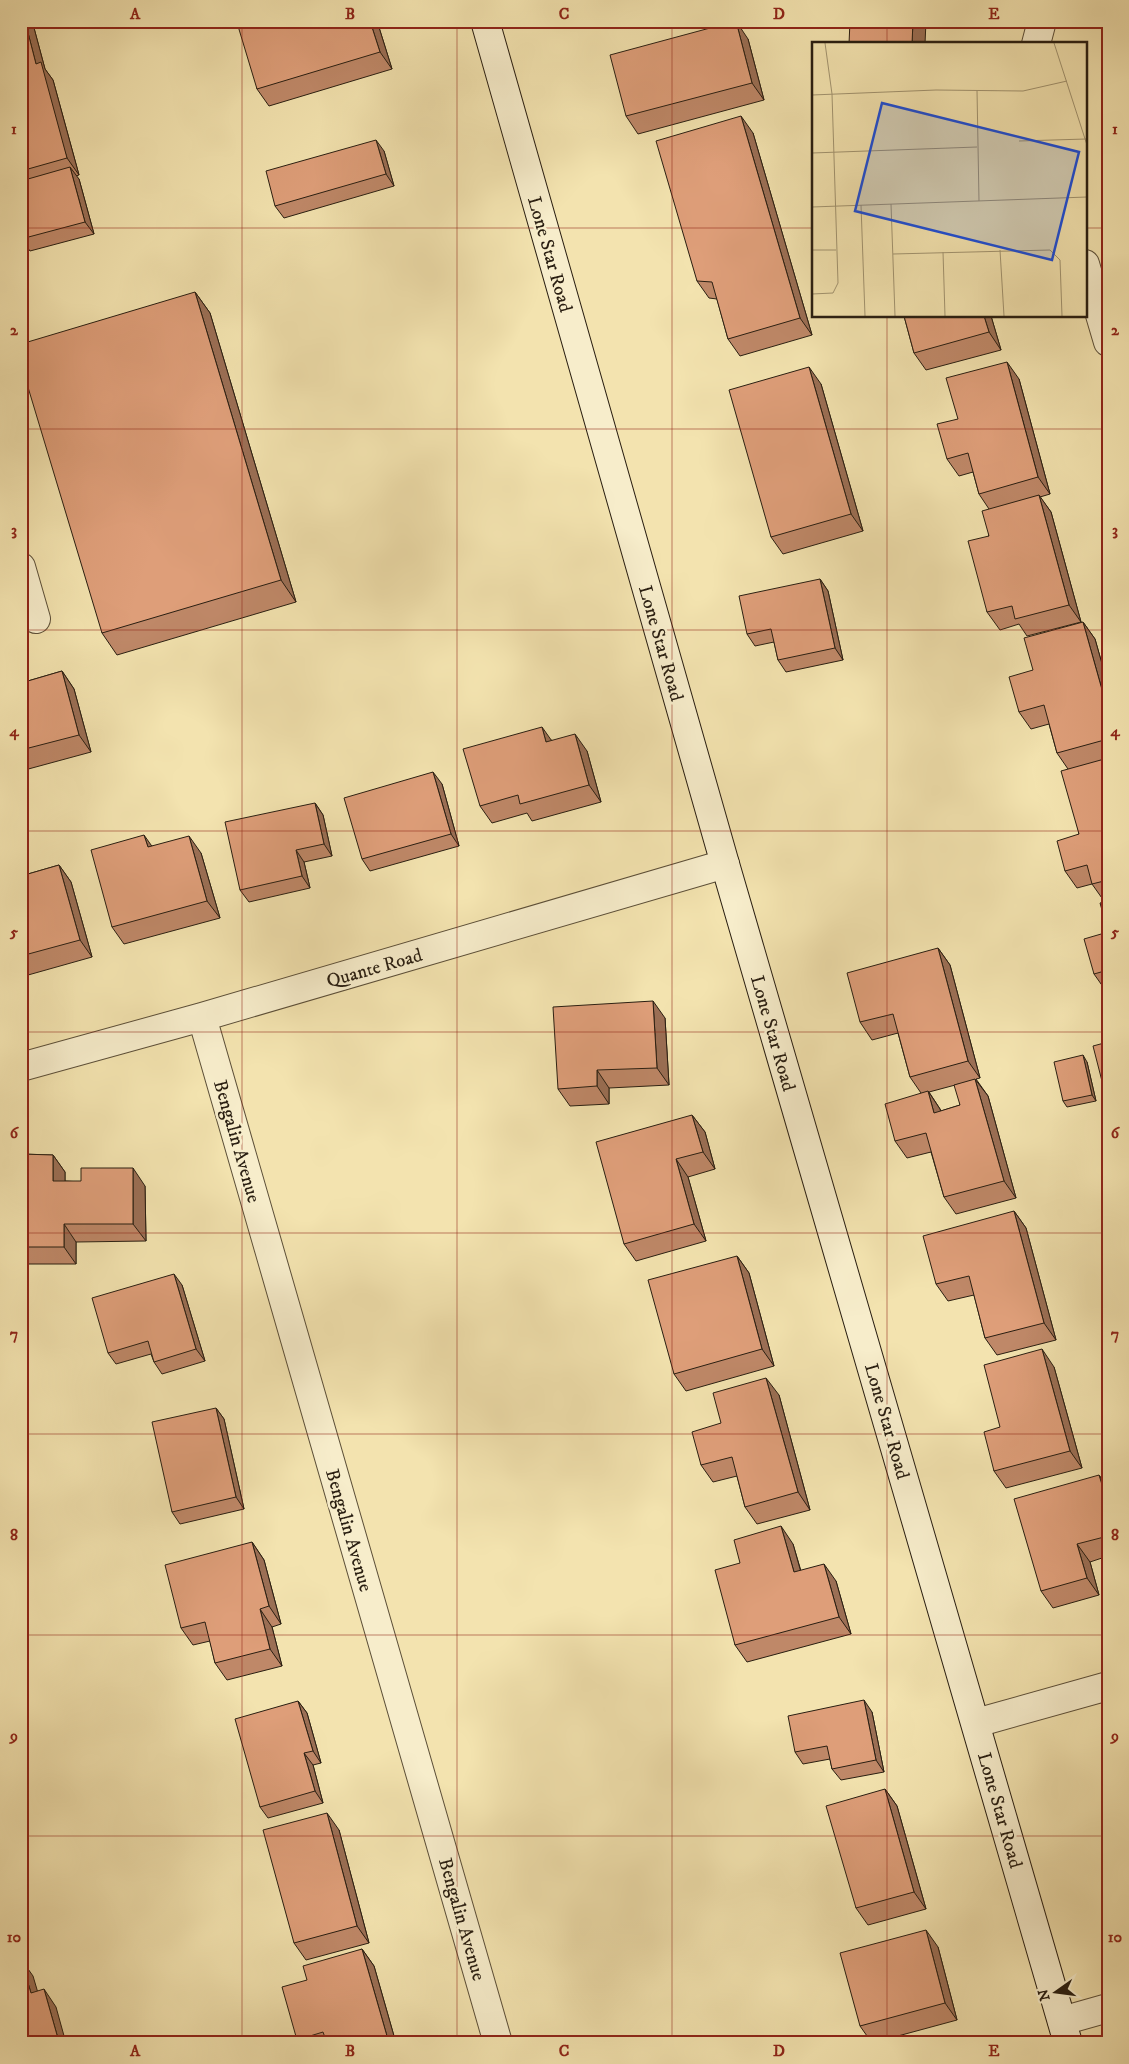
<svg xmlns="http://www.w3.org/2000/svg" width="1129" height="2064" font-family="'IM FELL DW Pica',serif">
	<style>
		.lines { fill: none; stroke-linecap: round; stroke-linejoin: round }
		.street-casing { stroke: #5c4f38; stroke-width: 30 }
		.secondary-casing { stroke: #291e11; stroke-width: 30 }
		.street { stroke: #f7edcb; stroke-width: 28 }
		.secondary { stroke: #f7edcb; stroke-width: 28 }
		.wall { fill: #bf8868; stroke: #291e11; fill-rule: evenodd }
		.shaded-wall { fill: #9b6f55; stroke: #291e11 }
		.building { fill: #de9e79; stroke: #291e11 }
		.grid { fill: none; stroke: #8f2418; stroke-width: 1; stroke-opacity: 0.55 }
		.labels { text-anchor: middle; stroke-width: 5; stroke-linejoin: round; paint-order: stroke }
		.street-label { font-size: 19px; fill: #291e11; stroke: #f7edcb }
		.inset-road { fill: none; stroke: #a29470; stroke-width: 1 }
		.view { fill: #1d4ed8; fill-opacity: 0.15; stroke: #1d4ed8; stroke-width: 2.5 }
		.inset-edge { fill: none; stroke: #291e11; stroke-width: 2.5 }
		.neatline { fill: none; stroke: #8f2418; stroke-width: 2 }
		.grid-label { font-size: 16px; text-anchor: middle; font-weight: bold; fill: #8f2418 }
	</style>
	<rect width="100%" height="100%" fill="#f3e3af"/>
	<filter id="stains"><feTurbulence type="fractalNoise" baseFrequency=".004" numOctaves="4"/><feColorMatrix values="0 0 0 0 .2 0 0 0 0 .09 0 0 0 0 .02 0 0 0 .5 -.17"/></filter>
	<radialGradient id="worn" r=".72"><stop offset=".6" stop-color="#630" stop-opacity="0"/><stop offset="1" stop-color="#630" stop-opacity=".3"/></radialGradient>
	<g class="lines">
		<!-- street casing -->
		<g class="street-casing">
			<path id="street" d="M 1036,44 L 1042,21
				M 1085,264 L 1108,342
				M 21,567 L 36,619
				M 202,1017 L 498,2043
				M 21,1067 L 202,1017 L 725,864
				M 976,1723 L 1108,1686
				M 1062,2021 L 1108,2008"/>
		</g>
		<!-- secondary casing -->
		<g class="secondary-casing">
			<path id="secondary" d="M 485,21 L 725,864 L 1068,2043"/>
		</g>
		<!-- street -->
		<use href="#street" class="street"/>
		<!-- secondary -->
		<use href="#secondary" class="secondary"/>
	</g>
	<!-- wall -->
	<path class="wall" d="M 21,21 L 34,28 L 45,69 L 53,80 L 79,175 L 76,176 L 79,179 L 94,234 L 30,251 L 21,239 Z
		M 255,21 L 377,21 L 392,69 L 269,106 L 257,89 Z
		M 748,39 L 764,100 L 638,134 L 626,116 Z
		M 753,133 L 812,335 L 740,356 L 728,339 L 717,299 L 709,298 L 697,281 Z
		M 384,151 L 394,186 L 284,218 L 275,206 Z
		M 195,292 L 210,313 L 296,602 L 117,655 L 102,633 Z
		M 904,316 L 991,316 L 1001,350 L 926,370 L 914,353 Z
		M 1019,379 L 1050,494 L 1040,497 L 1051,512 L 1081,622 L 1027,636 L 1019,624 L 1000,630 L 987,612 L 989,509 L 979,494 L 973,472 L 959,476 L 947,459 Z
		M 821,384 L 863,531 L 783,554 L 771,537 Z
		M 820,579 L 828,591 L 843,660 L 786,672 L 778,660 L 774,642 L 755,646 L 747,634 Z
		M 1083,622 L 1095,639 L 1108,685 L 1108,901 L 1104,901 L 1092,884 L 1077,888 L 1065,871 L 1079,834 L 1068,769 L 1057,753 L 1049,724 L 1031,729 L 1019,712 L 1033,670 Z
		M 62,671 L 74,689 L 91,752 L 21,771 L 21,683 Z
		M 551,740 L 587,751 L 601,802 L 532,821 L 527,813 L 492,823 L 480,806 Z
		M 442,784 L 459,846 L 370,871 L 362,859 Z
		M 315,803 L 323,815 L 332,856 L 304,862 L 310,888 L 249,902 L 240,890 Z
		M 152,846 L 201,853 L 220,918 L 124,944 L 112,927 Z
		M 59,865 L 71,882 L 92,957 L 21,977 L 21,876 Z
		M 1108,932 L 1108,990 L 1106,991 L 1094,974 Z
		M 938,948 L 950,965 L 980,1078 L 976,1079 L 988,1096 L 1016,1198 L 956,1214 L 944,1197 L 931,1152 L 907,1158 L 895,1141 L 921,1093 L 910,1077 L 898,1033 L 872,1040 L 860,1022 ZM 959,1084 L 960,1105 L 941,1111 L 940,1109 L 929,1092 Z
		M 665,1018 L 669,1085 L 609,1088 L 609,1104 L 570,1106 L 558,1089 Z
		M 1108,1042 L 1108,1094 L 1104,1089 Z
		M 1087,1062 L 1096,1101 L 1067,1107 L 1063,1101 Z
		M 692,1115 L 705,1132 L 715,1169 L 688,1177 L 706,1241 L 636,1261 L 624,1244 Z
		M 21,1154 L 53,1155 L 65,1172 L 65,1181 L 145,1186 L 146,1241 L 76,1242 L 76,1264 L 21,1264 Z
		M 1014,1211 L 1026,1228 L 1056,1340 L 997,1355 L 985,1338 L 974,1295 L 948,1301 L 936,1284 Z
		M 737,1256 L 749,1273 L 774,1366 L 686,1391 L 674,1374 Z
		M 182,1285 L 205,1361 L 162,1374 L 154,1362 L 151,1354 L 116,1364 L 108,1353 Z
		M 1054,1367 L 1082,1468 L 1006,1488 L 994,1471 L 1000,1427 Z
		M 779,1395 L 810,1510 L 757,1524 L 745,1507 L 737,1476 L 713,1482 L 701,1465 L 721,1423 Z
		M 216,1408 L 224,1419 L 244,1509 L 180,1524 L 172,1512 Z
		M 1099,1475 L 1108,1488 L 1108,1556 L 1090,1562 L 1099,1595 L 1053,1608 L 1041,1591 Z
		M 252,1542 L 264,1560 L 281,1624 L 272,1627 L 282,1666 L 227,1680 L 215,1663 L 210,1641 L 193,1645 L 181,1628 Z
		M 793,1544 L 801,1571 L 836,1581 L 851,1634 L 747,1662 L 735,1645 L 740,1563 Z
		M 298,1701 L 307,1713 L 321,1763 L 313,1765 L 323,1803 L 268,1818 L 260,1807 Z
		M 872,1712 L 884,1772 L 841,1780 L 832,1769 L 830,1759 L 803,1764 L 795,1752 Z
		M 885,1789 L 897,1806 L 926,1909 L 868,1925 L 856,1908 Z
		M 339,1830 L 369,1943 L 306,1960 L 294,1943 Z
		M 938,1947 L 957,2020 L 872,2043 L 860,2026 Z
		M 362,1949 L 374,1966 L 396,2043 L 299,2043 L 297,2040 L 307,1980 Z"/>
	<!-- shaded-wall -->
	<path class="shaded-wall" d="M 25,21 L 29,21 L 34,28 L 45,69 L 53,80 L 79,175 L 67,158 L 36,64 Z
		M 370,21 L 377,21 L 392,69 L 380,52 Z
		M 736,21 L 748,39 L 764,100 L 752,83 Z
		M 913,21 L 926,21 L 925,44 L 912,44 Z
		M 741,116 L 753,133 L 812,335 L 800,318 Z
		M 376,140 L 384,151 L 394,186 L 386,174 Z
		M 70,167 L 79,179 L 94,234 L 85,222 Z
		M 195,292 L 210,313 L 296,602 L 281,580 Z
		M 984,316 L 991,316 L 1001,350 L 989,332 Z
		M 1007,362 L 1019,379 L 1050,494 L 1038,477 Z
		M 809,367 L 821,384 L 863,531 L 851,514 Z
		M 1039,495 L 1051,512 L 1081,622 L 1069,605 Z
		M 820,579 L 828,591 L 843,660 L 835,648 Z
		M 1083,622 L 1095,639 L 1108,685 L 1108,711 Z
		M 62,671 L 74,689 L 91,752 L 79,735 Z
		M 542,727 L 554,744 L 546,742 Z
		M 575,734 L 587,751 L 601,802 L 589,785 Z
		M 433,772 L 442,784 L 459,846 L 451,834 Z
		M 315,803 L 323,815 L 332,856 L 324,844 Z
		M 144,835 L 156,852 L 148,847 Z
		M 189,836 L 201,853 L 220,918 L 207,901 Z
		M 296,850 L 304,862 L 310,888 L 302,876 Z
		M 59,865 L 71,882 L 92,957 L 80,940 Z
		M 938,948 L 950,965 L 980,1078 L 968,1061 Z
		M 653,1001 L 665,1018 L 669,1085 L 657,1068 Z
		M 1083,1055 L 1087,1062 L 1096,1101 L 1092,1095 Z
		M 597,1070 L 609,1088 L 609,1104 L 597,1086 Z
		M 975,1079 L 988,1096 L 1016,1198 L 1004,1181 Z
		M 928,1091 L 940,1109 L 946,1130 L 934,1113 Z
		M 692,1115 L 705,1132 L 715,1169 L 703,1152 Z
		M 53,1155 L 65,1172 L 65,1198 L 53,1181 Z
		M 676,1159 L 688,1177 L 706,1241 L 694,1224 Z
		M 133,1168 L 145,1186 L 146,1241 L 133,1224 Z
		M 1014,1211 L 1026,1228 L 1056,1340 L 1044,1323 Z
		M 64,1224 L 76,1242 L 76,1264 L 64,1247 Z
		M 737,1256 L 749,1273 L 774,1366 L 762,1349 Z
		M 174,1274 L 182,1285 L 205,1361 L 196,1349 Z
		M 1042,1349 L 1054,1367 L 1082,1468 L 1070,1451 Z
		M 766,1378 L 779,1395 L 810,1510 L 798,1492 Z
		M 216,1408 L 224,1419 L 244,1509 L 236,1497 Z
		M 1099,1475 L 1108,1488 L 1108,1504 Z
		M 781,1526 L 793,1544 L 806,1590 L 794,1572 Z
		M 252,1542 L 264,1560 L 281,1624 L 269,1606 Z
		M 1077,1544 L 1090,1562 L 1099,1595 L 1087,1578 Z
		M 824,1564 L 836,1581 L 851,1634 L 839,1617 Z
		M 260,1609 L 272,1627 L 282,1666 L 270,1649 Z
		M 864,1700 L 872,1712 L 884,1772 L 876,1760 Z
		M 298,1701 L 307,1713 L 321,1763 L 313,1751 Z
		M 304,1753 L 313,1765 L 323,1803 L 315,1791 Z
		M 885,1789 L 897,1806 L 926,1909 L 914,1892 Z
		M 327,1813 L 339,1830 L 369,1943 L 357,1926 Z
		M 926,1930 L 938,1947 L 957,2020 L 945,2003 Z
		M 362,1949 L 374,1966 L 396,2043 L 389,2043 Z
		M 21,1959 L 33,1976 L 43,2010 L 31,1993 Z
		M 44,1989 L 56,2007 L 66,2043 L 59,2042 Z"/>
	<!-- building -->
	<path class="building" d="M 21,21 L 25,21 L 36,64 L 41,62 L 67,158 L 21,171 Z
		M 255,21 L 370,21 L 380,52 L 257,89 L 238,26 Z
		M 736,21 L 752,83 L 626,116 L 610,55 Z
		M 850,21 L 913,21 L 912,44 L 849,44 Z
		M 741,116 L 800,318 L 728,339 L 712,282 L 697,281 L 656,141 Z
		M 376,140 L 386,174 L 275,206 L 266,171 Z
		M 70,167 L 85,222 L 21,239 L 21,181 Z
		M 195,292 L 281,580 L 102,633 L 21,364 L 21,344 Z
		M 904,316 L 984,316 L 989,332 L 914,353 Z
		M 1007,362 L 1038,477 L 979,494 L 968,453 L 947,459 L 937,424 L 958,419 L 946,378 Z
		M 809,367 L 851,514 L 771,537 L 729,390 Z
		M 1039,495 L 1069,605 L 1015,619 L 1012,606 L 987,612 L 968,541 L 989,536 L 982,511 Z
		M 820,579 L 835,648 L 778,660 L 771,629 L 747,634 L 739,596 Z
		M 1083,622 L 1108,711 L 1108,739 L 1057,753 L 1044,705 L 1019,712 L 1009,677 L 1033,670 L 1024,638 Z
		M 62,671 L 79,735 L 21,750 L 21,683 Z
		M 542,727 L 546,742 L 575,734 L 589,785 L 520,804 L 518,795 L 480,806 L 463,749 Z
		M 1108,758 L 1108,880 L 1092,884 L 1087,865 L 1065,871 L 1057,841 L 1079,834 L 1061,771 Z
		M 433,772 L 451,834 L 362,859 L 344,798 Z
		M 315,803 L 324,844 L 296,850 L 302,876 L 240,890 L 225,822 Z
		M 144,835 L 148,847 L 189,836 L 207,901 L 112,927 L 91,850 Z
		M 59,865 L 80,940 L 21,956 L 21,876 Z
		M 1108,901 L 1108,931 L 1100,903 Z
		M 1108,932 L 1108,970 L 1094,974 L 1084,939 Z
		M 938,948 L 968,1061 L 910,1077 L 893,1014 L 860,1022 L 847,973 Z
		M 653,1001 L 657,1068 L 597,1070 L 597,1086 L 558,1089 L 553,1007 Z
		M 1108,1042 L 1108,1088 L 1104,1089 L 1093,1046 Z
		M 1083,1055 L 1092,1095 L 1063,1101 L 1054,1062 Z
		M 975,1079 L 1004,1181 L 944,1197 L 926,1133 L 895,1141 L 885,1104 L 928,1091 L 934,1113 L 960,1105 L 954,1085 Z
		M 692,1115 L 703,1152 L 676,1159 L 694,1224 L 624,1244 L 596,1142 Z
		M 21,1154 L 53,1155 L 53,1181 L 81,1181 L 81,1168 L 133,1168 L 133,1224 L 64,1224 L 64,1247 L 21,1247 Z
		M 1014,1211 L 1044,1323 L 985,1338 L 969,1276 L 936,1284 L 923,1236 Z
		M 737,1256 L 762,1349 L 674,1374 L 648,1280 Z
		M 174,1274 L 196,1349 L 154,1362 L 148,1341 L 108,1353 L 92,1298 Z
		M 1042,1349 L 1070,1451 L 994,1471 L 984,1432 L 1000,1427 L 984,1365 Z
		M 766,1378 L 798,1492 L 745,1507 L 732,1457 L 701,1465 L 692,1432 L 721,1423 L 713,1393 Z
		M 216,1408 L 236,1497 L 172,1512 L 152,1422 Z
		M 1099,1475 L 1108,1504 L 1108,1536 L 1077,1544 L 1087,1578 L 1041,1591 L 1014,1499 Z
		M 781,1526 L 794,1572 L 824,1564 L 839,1617 L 735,1645 L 715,1570 L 740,1563 L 734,1540 Z
		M 252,1542 L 269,1606 L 260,1609 L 270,1649 L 215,1663 L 205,1622 L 181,1628 L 165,1565 Z
		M 864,1700 L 876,1760 L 832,1769 L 827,1746 L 795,1752 L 788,1716 Z
		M 298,1701 L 313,1751 L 304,1753 L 315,1791 L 260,1807 L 235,1719 Z
		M 885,1789 L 914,1892 L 856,1908 L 826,1806 Z
		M 327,1813 L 357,1926 L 294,1943 L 263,1830 Z
		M 926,1930 L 945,2003 L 860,2026 L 840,1953 Z
		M 362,1949 L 389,2043 L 327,2043 L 323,2032 L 297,2040 L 282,1987 L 307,1980 L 303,1966 Z
		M 21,1960 L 31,1993 L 44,1989 L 59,2042 L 21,2043 Z"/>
	<!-- grid -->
	<path class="grid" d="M 242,21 L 242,2043M 457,21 L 457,2043M 672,21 L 672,2043M 887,21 L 887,44M 21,228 L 813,228M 1085,228 L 1108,228M 887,316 L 887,2043M 21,429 L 1108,429M 21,630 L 1108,630M 21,831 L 1108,831M 21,1032 L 1108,1032M 21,1233 L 1108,1233M 21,1434 L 1108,1434M 21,1635 L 1108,1635M 21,1836 L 1108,1836"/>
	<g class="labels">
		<!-- street labels -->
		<g class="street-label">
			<text transform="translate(551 254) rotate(74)" y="7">Lone Star Road</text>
			<text transform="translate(662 643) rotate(74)" y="7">Lone Star Road</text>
			<text transform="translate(374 967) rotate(-16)" y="7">Quante Road</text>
			<text transform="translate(774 1033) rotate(74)" y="7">Lone Star Road</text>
			<text transform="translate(238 1141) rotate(74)" y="7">Bengalin Avenue</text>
			<text transform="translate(888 1421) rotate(74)" y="7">Lone Star Road</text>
			<text transform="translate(350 1530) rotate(74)" y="7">Bengalin Avenue</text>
			<text transform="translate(1001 1810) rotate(74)" y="7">Lone Star Road</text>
			<text transform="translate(463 1919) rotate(74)" y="7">Bengalin Avenue</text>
		</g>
	</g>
	<!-- overview -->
	<g transform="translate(812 42)">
		<rect width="275" height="275" fill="#f3e3af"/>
		<path class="inset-road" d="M 242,1 L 275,103M 165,48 L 167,159M 0,53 L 124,48 L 211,49 L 255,39M 207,99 L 274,97M 0,111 L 165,105M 79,162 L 83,274M 49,163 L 53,274M 0,165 L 275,155M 0,208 L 24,208M 188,208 L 192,274M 131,210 L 133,274M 81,212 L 238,208 L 248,218 L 250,274M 0,252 L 21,251 L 26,241 L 20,52 L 13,1"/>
		<path class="view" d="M 70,61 L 267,110 L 240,218 L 43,169 Z"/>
		<rect width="275" height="275" class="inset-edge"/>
	</g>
	<!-- margin -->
	<rect width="1129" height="2064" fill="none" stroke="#f3e3af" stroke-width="55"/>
	<!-- north arrow -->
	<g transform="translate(1056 1992) rotate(256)" stroke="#f7edcb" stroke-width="4" paint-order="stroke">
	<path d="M0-4L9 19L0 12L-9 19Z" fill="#291e11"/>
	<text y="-8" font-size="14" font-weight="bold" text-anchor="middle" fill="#291e11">N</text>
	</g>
	<rect x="28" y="28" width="1074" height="2008" class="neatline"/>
	<g class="grid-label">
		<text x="135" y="19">A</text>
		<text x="350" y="19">B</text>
		<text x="564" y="19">C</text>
		<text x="779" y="19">D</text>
		<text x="994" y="19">E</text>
		<text x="14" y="134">1</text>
		<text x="1115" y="134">1</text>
		<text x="14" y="335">2</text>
		<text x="1115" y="335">2</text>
		<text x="14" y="535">3</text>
		<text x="1115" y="535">3</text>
		<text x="14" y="736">4</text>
		<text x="1115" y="736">4</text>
		<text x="14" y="937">5</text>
		<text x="1115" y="937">5</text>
		<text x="14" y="1138">6</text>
		<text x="1115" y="1138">6</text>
		<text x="14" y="1339">7</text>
		<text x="1115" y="1339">7</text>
		<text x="14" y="1540">8</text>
		<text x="1115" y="1540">8</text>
		<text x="14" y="1741">9</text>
		<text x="1115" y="1741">9</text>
		<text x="14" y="1942">10</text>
		<text x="1115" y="1942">10</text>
		<text x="135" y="2056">A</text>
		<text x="350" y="2056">B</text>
		<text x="564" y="2056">C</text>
		<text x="779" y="2056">D</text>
		<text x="994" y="2056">E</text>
	</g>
	<rect width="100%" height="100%" filter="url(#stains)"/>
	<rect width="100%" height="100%" fill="url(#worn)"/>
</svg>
